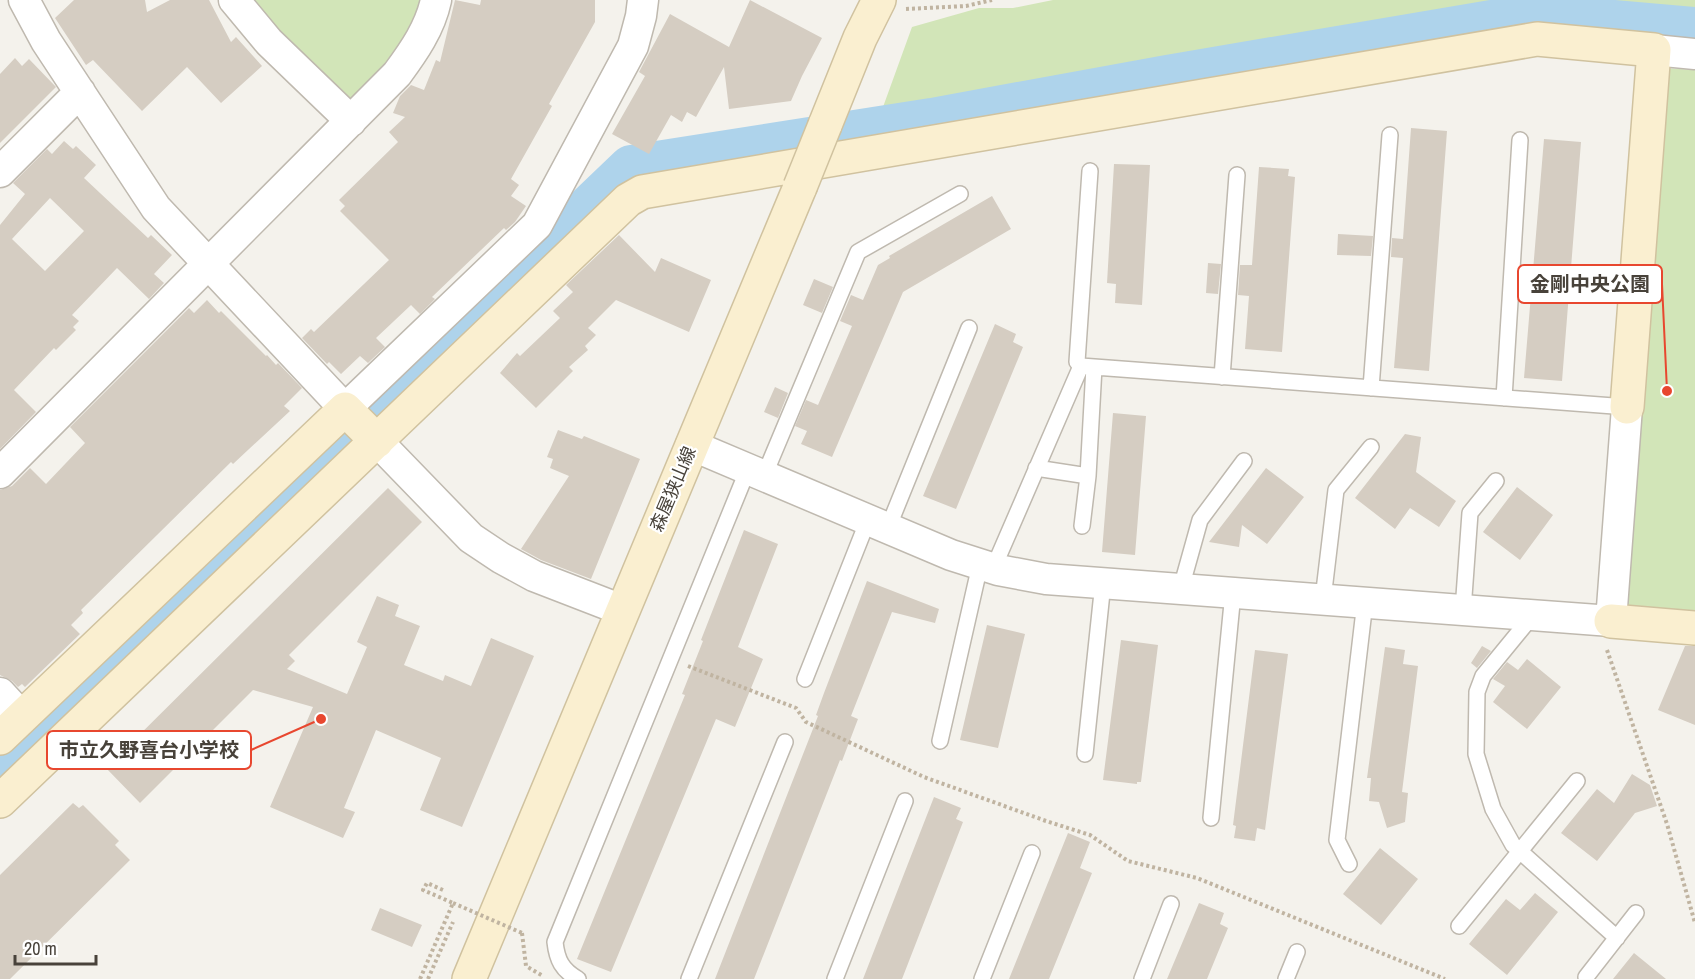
<svg xmlns="http://www.w3.org/2000/svg" width="1695" height="979" font-family="'Archivo Narrow','Noto Sans JP',sans-serif">
	<style>
		.green { fill: #d2e5b8 }
		.lines { fill: none; stroke-linecap: round; stroke-linejoin: round }
		.river { stroke: #aed3eb; stroke-width: 50 }
		.building { fill: #d5cdc2; fill-rule: evenodd }
		.lane-casing { stroke: #bfb9af; stroke-width: 18 }
		.street-casing { stroke: #bfb9af; stroke-width: 33 }
		.secondary-casing { stroke: #d0c29f; stroke-width: 36 }
		.path { stroke: #c0b4a1; stroke-width: 4; stroke-dasharray: 3 3; stroke-linecap: butt }
		.lane { stroke: #fff; stroke-width: 15 }
		.street { stroke: #fff; stroke-width: 30 }
		.secondary { stroke: #faefd0; stroke-width: 33 }
		.secondary-bridge-casing { stroke: #d0c29f; stroke-width: 36; stroke-linecap: butt }
		.path-bridge { stroke: #c0b4a1; stroke-width: 4; stroke-dasharray: 3 3; stroke-linecap: butt }
		.secondary-bridge { stroke: #faefd0; stroke-width: 33 }
		.labels { text-anchor: middle; stroke-width: 4.5; stroke-linejoin: round; paint-order: stroke }
		.street-label { font-size: 18px; fill: #48423a; stroke: #fff }
		.leader { fill: none; stroke: #e8472f; stroke-width: 2 }
		.callout-dot { fill: #e8472f; stroke: #fff; stroke-width: 2 }
		.callout { fill: #fff; stroke: #e8472f; stroke-width: 2 }
		.callout-label { font-size: 20px; text-anchor: middle; font-weight: bold; fill: #48423a }
	</style>
	<rect width="100%" height="100%" fill="#f4f2ec"/>
	<!-- green -->
	<path class="green" d="M 247,0 L 425,0 L 400,56 L 350,103 Z
		M 1053,0 L 1512,0 L 944,99 L 883,107 L 912,27 L 979,8 L 1013,8 Z
		M 1592,0 L 1695,0 L 1695,9 Z
		M 1664,68 L 1695,70 L 1695,619 L 1622,608 Z"/>
	<g class="lines">
		<!-- river -->
		<path class="river" d="M 0,775 L 632,170 L 932,123 L 1167,80 L 1533,18 L 1695,32"/>
	</g>
	<!-- building -->
	<path class="building" d="M 74,0 L 145,0 L 147,12 L 170,0 L 209,0 L 231,42 L 236,37 L 262,66 L 221,103 L 187,67 L 142,111 L 93,60 L 86,65 L 55,18 Z
		M 455,0 L 480,5 L 481,0 L 595,0 L 595,22 L 549,104 L 552,106 L 511,179 L 519,185 L 511,196 L 526,206 L 515,222 L 506,230 L 504,228 L 432,297 L 435,299 L 420,314 L 411,305 L 376,338 L 385,347 L 368,363 L 360,356 L 341,374 L 329,362 L 327,364 L 302,338 L 311,329 L 314,332 L 389,260 L 340,211 L 345,206 L 339,200 L 398,142 L 389,132 L 405,117 L 393,113 L 400,96 L 411,85 L 424,90 L 436,60 L 440,62 Z
		M 750,0 L 822,38 L 802,76 L 791,101 L 729,109 L 724,67 L 696,117 L 687,112 L 682,122 L 671,115 L 649,154 L 612,134 L 645,76 L 639,72 L 670,14 L 729,47 Z
		M 15,58 L 22,66 L 29,59 L 56,87 L 0,143 L 0,74 Z
		M 1411,128 L 1447,131 L 1429,371 L 1394,368 L 1403,258 L 1391,257 L 1392,238 L 1403,239 Z
		M 1544,139 L 1581,142 L 1562,381 L 1524,378 Z
		M 64,141 L 73,149 L 76,146 L 96,165 L 84,178 L 148,238 L 151,235 L 172,255 L 154,274 L 164,283 L 149,299 L 117,268 L 72,315 L 79,321 L 73,327 L 76,330 L 56,350 L 54,348 L 14,390 L 36,412 L 0,449 L 0,225 L 25,194 L 13,183 L 47,149 L 52,154 ZM 50,198 L 84,231 L 45,271 L 12,239 Z
		M 1114,164 L 1150,165 L 1142,305 L 1115,303 L 1116,284 L 1107,283 Z
		M 1259,167 L 1289,169 L 1288,176 L 1295,177 L 1282,352 L 1245,349 L 1249,296 L 1238,295 L 1240,265 L 1252,265 Z
		M 992,196 L 1011,229 L 903,292 L 832,457 L 801,444 L 807,431 L 795,426 L 806,400 L 818,405 L 852,326 L 840,321 L 851,295 L 863,300 L 878,265 L 890,258 L 889,256 Z
		M 1338,234 L 1373,236 L 1371,256 L 1337,255 Z
		M 619,235 L 655,272 L 661,258 L 711,280 L 689,332 L 616,300 L 588,328 L 596,335 L 585,346 L 588,350 L 569,367 L 573,371 L 536,408 L 500,373 L 517,353 L 520,356 L 560,318 L 553,311 L 573,292 L 566,285 Z
		M 1208,263 L 1221,264 L 1218,294 L 1206,293 Z
		M 814,279 L 833,287 L 822,313 L 803,305 Z
		M 207,300 L 219,313 L 221,311 L 266,356 L 267,355 L 276,365 L 278,363 L 302,388 L 284,406 L 290,411 L 233,464 L 231,462 L 81,610 L 83,613 L 71,625 L 80,634 L 25,687 L 22,684 L 18,687 L 12,681 L 0,675 L 0,490 L 12,486 L 30,468 L 46,484 L 85,443 L 70,427 L 189,308 L 194,313 Z
		M 995,324 L 1016,334 L 1013,342 L 1023,347 L 956,509 L 923,496 Z
		M 775,387 L 788,393 L 778,418 L 764,412 Z
		M 1113,413 L 1146,416 L 1135,555 L 1102,552 Z
		M 558,430 L 582,439 L 584,436 L 640,459 L 591,579 L 541,560 L 521,549 L 569,476 L 550,468 L 553,459 L 547,457 Z
		M 1405,434 L 1421,437 L 1416,472 L 1456,501 L 1439,527 L 1410,508 L 1395,529 L 1355,498 Z
		M 1266,468 L 1304,497 L 1267,544 L 1242,525 L 1239,547 L 1209,542 Z
		M 1517,487 L 1553,515 L 1520,560 L 1483,532 Z
		M 388,488 L 422,522 L 289,655 L 295,661 L 287,669 L 347,694 L 367,647 L 357,642 L 377,596 L 399,605 L 395,616 L 420,626 L 404,665 L 443,681 L 445,675 L 471,686 L 491,638 L 534,656 L 462,827 L 420,810 L 441,758 L 376,730 L 344,808 L 355,812 L 343,838 L 270,807 L 313,707 L 253,690 L 140,803 L 106,768 Z
		M 744,530 L 778,544 L 738,647 L 763,659 L 735,727 L 716,719 L 611,972 L 577,959 L 685,695 L 682,694 L 703,641 L 701,640 Z
		M 867,581 L 939,609 L 935,623 L 892,612 L 851,716 L 858,719 L 842,761 L 840,760 L 754,979 L 715,979 L 818,716 L 816,715 L 824,693 Z
		M 987,625 L 1025,634 L 998,748 L 960,740 Z
		M 1121,640 L 1158,645 L 1141,782 L 1137,782 L 1137,784 L 1103,780 Z
		M 1482,646 L 1491,651 L 1477,668 L 1471,663 Z
		M 1685,646 L 1695,646 L 1695,725 L 1658,710 Z
		M 1385,647 L 1405,650 L 1403,664 L 1418,666 L 1402,792 L 1408,793 L 1405,822 L 1387,828 L 1379,802 L 1369,801 L 1371,778 L 1367,778 Z
		M 1255,650 L 1288,654 L 1265,830 L 1257,828 L 1255,841 L 1234,838 L 1236,826 L 1233,825 Z
		M 1527,659 L 1561,687 L 1527,729 L 1493,702 L 1505,686 L 1493,679 L 1507,662 L 1518,670 Z
		M 1632,774 L 1650,785 L 1657,806 L 1635,813 L 1597,861 L 1561,833 L 1597,789 L 1614,803 Z
		M 934,797 L 961,808 L 956,819 L 963,822 L 902,979 L 863,979 Z
		M 73,803 L 79,808 L 83,805 L 119,841 L 115,845 L 130,860 L 10,979 L 0,979 L 0,875 Z
		M 1068,833 L 1090,842 L 1080,868 L 1092,873 L 1049,979 L 1009,979 Z
		M 1380,848 L 1418,879 L 1381,925 L 1343,894 Z
		M 1535,893 L 1558,912 L 1507,975 L 1469,944 L 1506,899 L 1520,910 Z
		M 1199,903 L 1224,913 L 1220,924 L 1228,928 L 1207,979 L 1167,979 Z
		M 380,908 L 422,925 L 412,947 L 371,930 Z
		M 1634,953 L 1666,979 L 1613,979 Z"/>
	<g class="lines">
		<!-- lane casing -->
		<g class="lane-casing">
			<path id="lane" d="M 1081,366 L 1627,407
				M 1081,366 L 1077,362 L 1090,171
				M 1222,377 L 1237,175
				M 1371,388 L 1390,135
				M 1504,398 L 1520,140
				M 1036,468 L 1088,476
				M 764,476 L 858,252 L 960,194
				M 1082,526 L 1088,476 L 1094,367
				M 888,528 L 969,328
				M 993,569 L 1081,366
				M 1181,588 L 1200,520 L 1244,461
				M 1323,599 L 1336,490 L 1371,447
				M 1463,610 L 1470,513 L 1496,481
				M 1533,615 L 1483,676 L 1477,692 L 1476,754 L 1493,809 L 1513,845 L 1617,938
				M 805,679 L 868,520
				M 940,741 L 980,565
				M 1085,754 L 1103,583
				M 1211,818 L 1233,593
				M 1349,864 L 1337,840 L 1365,602
				M 1459,926 L 1577,781
				M 1586,977 L 1636,913
				M 578,979 C 562,970 557,960 555,942 L 748,469
				M 689,979 L 785,742
				M 835,979 L 905,801
				M 982,979 L 1032,853
				M 1142,979 L 1171,904
				M 1286,979 L 1297,952"/>
		</g>
		<!-- street casing -->
		<g class="street-casing">
			<path id="street" d="M 24,0 L 46,41 L 156,208 L 345,409 L 537,225 L 633,46 L 641,16 L 643,0
				M 234,0 L 269,42 L 351,121
				M 1654,50 L 1695,54
				M 0,172 L 80,92
				M 377,441 L 471,538 L 501,558 L 534,576 L 622,610
				M 691,445 L 951,555 L 998,570 L 1046,579 L 1611,621 L 1627,407
				M 0,473 L 397,74 C 414,51 430,28 436,0
				M 0,693 L 22,717"/>
		</g>
		<!-- secondary casing -->
		<g class="secondary-casing">
			<path id="secondary" d="M 825,125 L 860,38 L 879,0
				M 1611,621 L 1695,628
				M 0,738 L 345,409 L 377,441
				M 0,801 L 628,200 L 642,192 L 1537,39 L 1654,50 L 1627,407
				M 469,979 L 800,187"/>
		</g>
		<!-- path -->
		<path class="path" d="M 906,9 L 966,6 L 992,0
			M 1607,650 L 1667,824 L 1695,923
			M 688,666 L 796,708 L 806,722 L 924,777 L 1046,821 L 1090,835 L 1128,861 L 1197,878 L 1445,979
			M 522,933 L 526,966 L 543,976
			M 420,979 L 453,903 L 423,890 L 427,883 L 443,890
			M 428,979 L 453,922"/>
		<!-- lane -->
		<use href="#lane" class="lane"/>
		<!-- street -->
		<use href="#street" class="street"/>
		<!-- secondary -->
		<use href="#secondary" class="secondary"/>
		<!-- secondary-bridge casing -->
		<g class="secondary-bridge-casing">
			<path id="secondary-bridge" d="M 800,187 L 825,125"/>
		</g>
		<!-- path-bridge -->
		<path class="path-bridge" d="M 453,903 L 522,933"/>
		<!-- secondary-bridge -->
		<use href="#secondary-bridge" class="secondary-bridge"/>
	</g>
	<g class="labels">
		<!-- street labels -->
		<g class="street-label">
			<text transform="translate(673 489) rotate(-67)" y="6">森屋狭山線</text>
		</g>
	</g>
	<!-- callouts -->
	<path class="leader" d="M1667 391L1662 284M321 719L251 750"/>
	<g class="callout-dot">
		<circle cx="1667" cy="391" r="6"/>
		<circle cx="321" cy="719" r="6"/>
	</g>
	<g class="callout">
		<rect x="1518" y="265" width="144" height="38" rx="6"/>
		<rect x="47" y="731" width="204" height="38" rx="6"/>
	</g>
	<g class="callout-label">
		<text x="1590" y="291">金剛中央公園</text>
		<text x="149" y="757">市立久野喜台小学校</text>
	</g>
	<!-- scale -->
	<path d="M15 955v9h81v-9" fill="none" stroke="#48423a" stroke-width="3"/>
	<text x="24" y="955" font-size="18" fill="#48423a" stroke="#ffffff" stroke-width="4.5" paint-order="stroke">20 m</text>
</svg>
